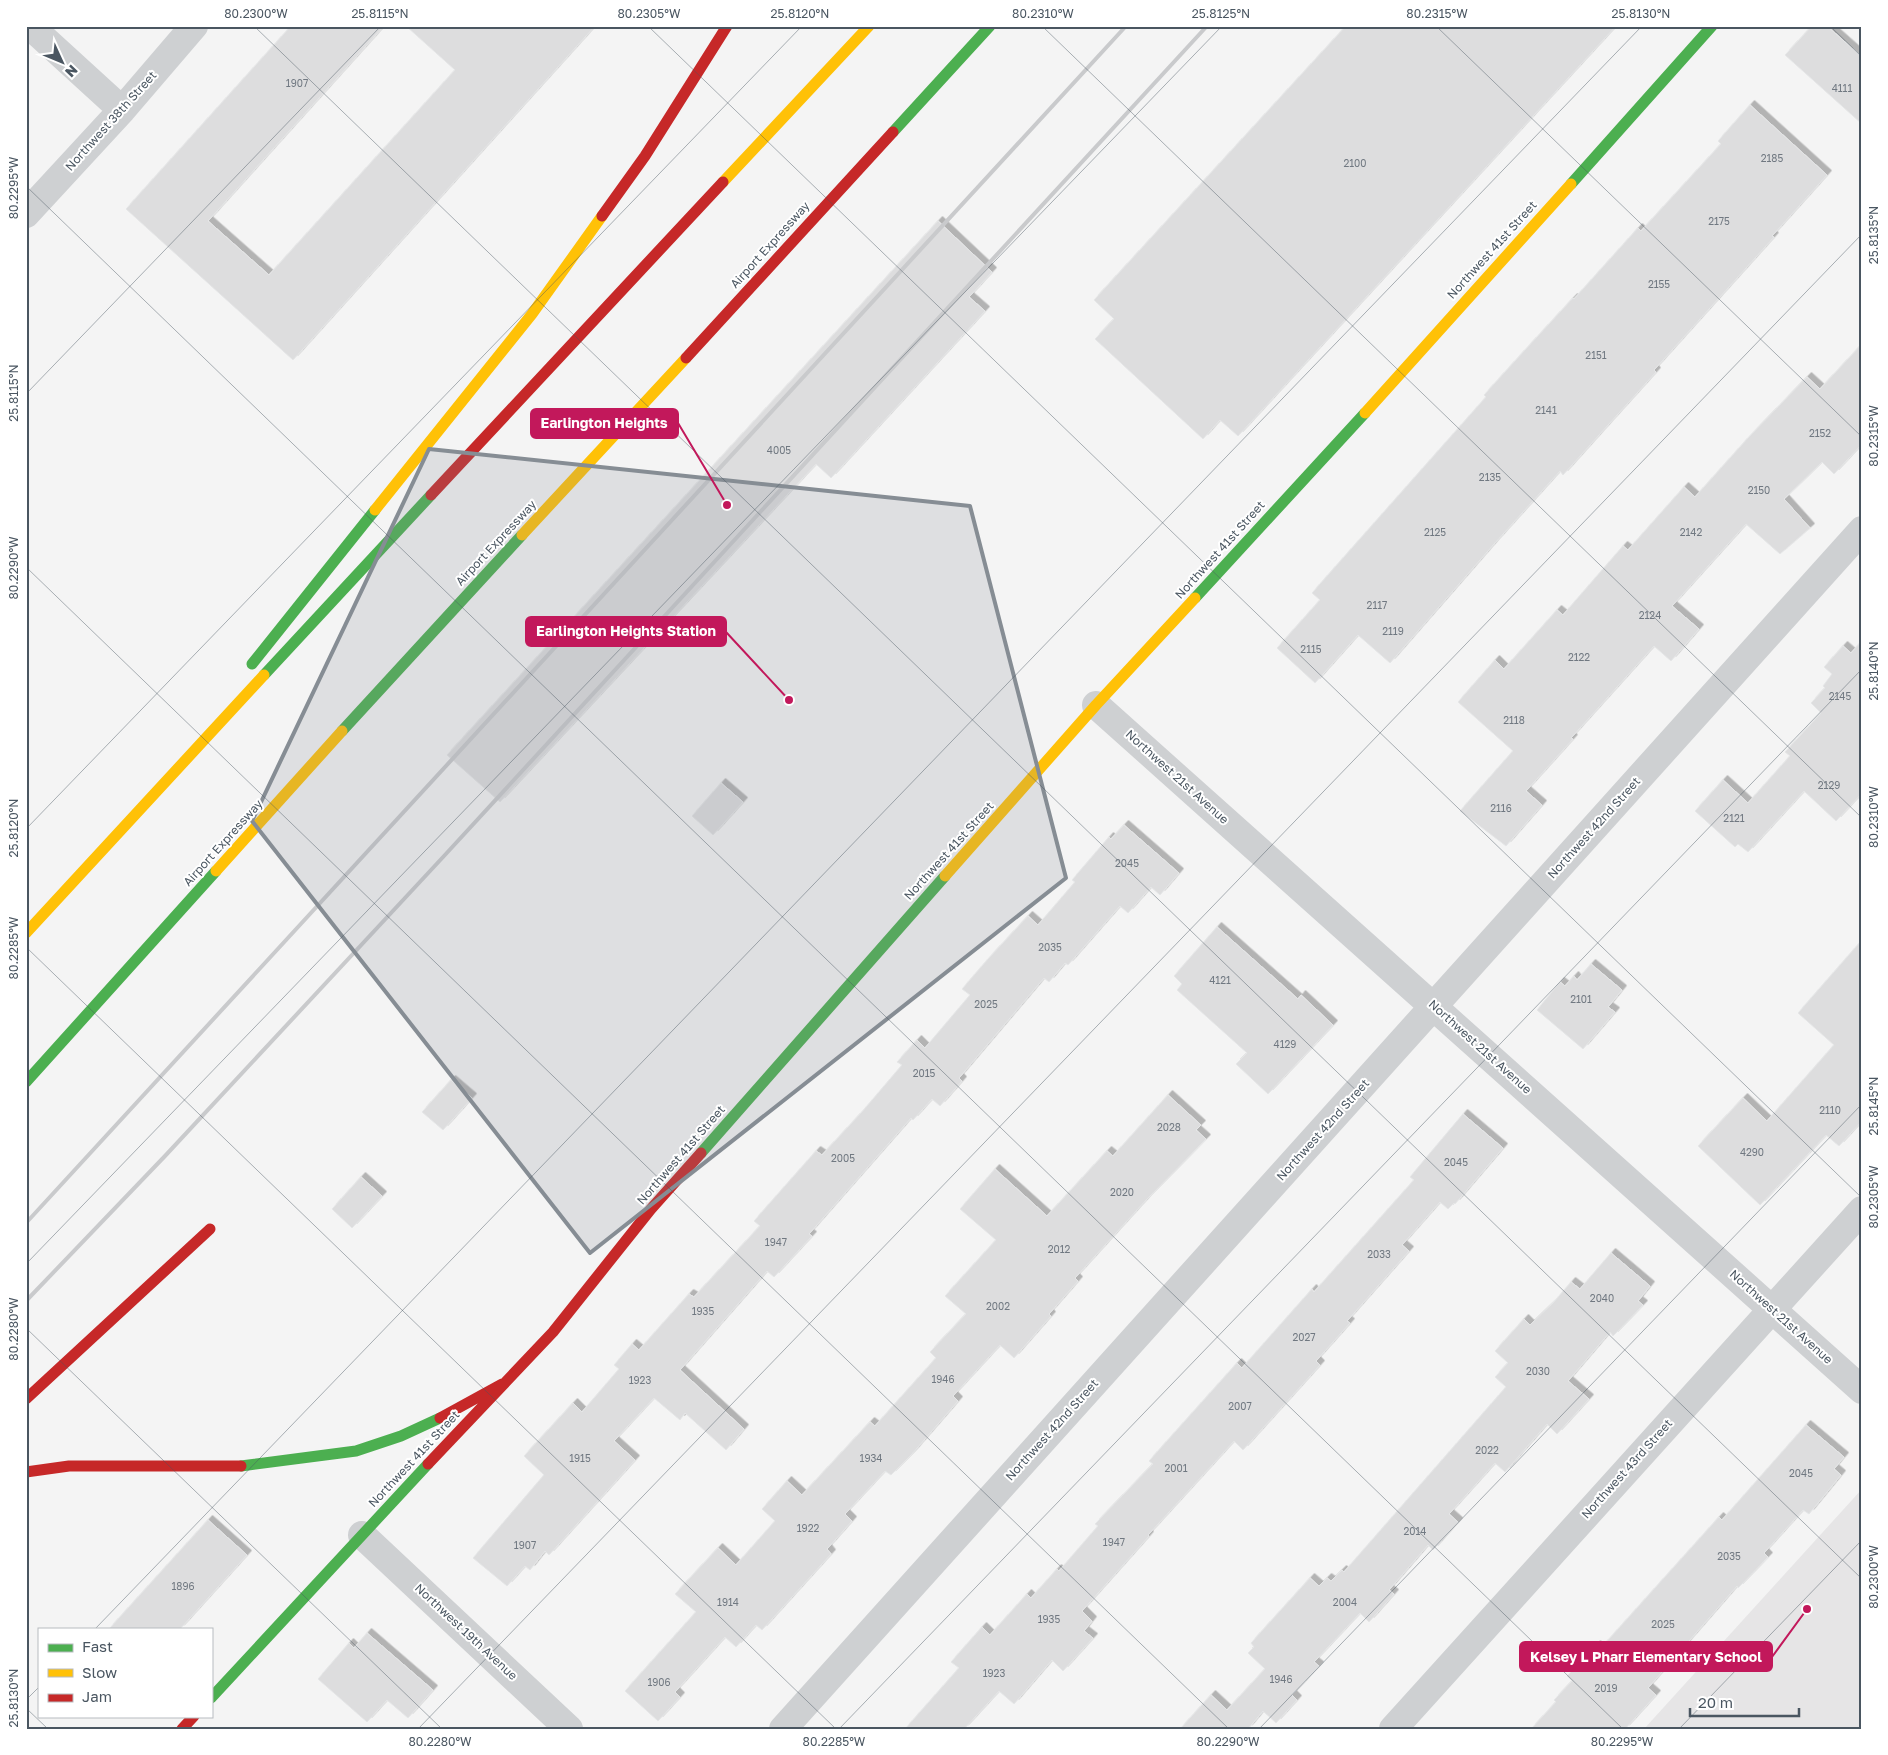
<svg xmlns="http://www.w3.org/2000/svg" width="1888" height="1755" font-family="'Golos Text',sans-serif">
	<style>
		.education { fill: #e6e5e6 }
		.building { fill: #ddddde; stroke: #e5e6e7; filter: url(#shadow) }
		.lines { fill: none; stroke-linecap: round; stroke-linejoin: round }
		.street { stroke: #ced0d2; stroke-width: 28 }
		.fast { stroke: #4caf50; stroke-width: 11 }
		.slow { stroke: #ffc107; stroke-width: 11 }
		.jam { stroke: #c62828; stroke-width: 11 }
		.rail { stroke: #c9cacc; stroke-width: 4 }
		.marked { fill: #868d94; fill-opacity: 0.2; stroke: #868d94; stroke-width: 4; stroke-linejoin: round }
		.ticks { fill: none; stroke: #4a5661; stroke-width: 1; stroke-opacity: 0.45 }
		.labels { text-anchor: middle; stroke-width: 4; stroke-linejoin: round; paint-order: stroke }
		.number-label { font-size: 10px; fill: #707881 }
		.street-label { font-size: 12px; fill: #4a5661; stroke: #fff }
		.leader { fill: none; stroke: #c2185b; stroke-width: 2 }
		.callout-dot { fill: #c2185b; stroke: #fff; stroke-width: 2 }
		.callout { fill: #c2185b; stroke: #c2185b; stroke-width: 2 }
		.callout-label { font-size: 14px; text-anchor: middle; font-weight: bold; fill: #fff }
		.neatline { fill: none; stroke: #4a5661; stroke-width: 2 }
		.ticks-label { font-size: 12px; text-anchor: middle; fill: #4a5661 }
	</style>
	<defs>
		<filter id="shadow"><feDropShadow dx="4.5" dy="-4.5" stdDeviation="0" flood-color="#0004"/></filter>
	</defs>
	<rect width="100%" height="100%" fill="#f4f4f4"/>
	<!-- education -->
	<path class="education" d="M 1862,1489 L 1862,1729 L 1644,1729 Z"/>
	<!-- building -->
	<path class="building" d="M 291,26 L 384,26 L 208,221 L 269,275 L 455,70 L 406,26 L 595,26 L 293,360 L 126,209 Z
		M 1346,26 L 1616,26 L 1238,436 L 1220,420 L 1203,439 L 1095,339 L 1114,319 L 1094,300 Z
		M 1812,26 L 1827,26 L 1862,57 L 1862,124 L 1785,55 Z
		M 1750,105 L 1827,175 L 1772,236 L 1774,237 L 1654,370 L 1656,372 L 1608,425 L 1563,475 L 1560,471 L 1494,544 L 1390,663 L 1358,635 L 1315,683 L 1277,648 L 1320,600 L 1312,593 L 1486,397 L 1484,395 L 1525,350 L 1573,298 L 1574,299 L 1638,228 L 1641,231 L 1721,144 L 1718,141 Z
		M 938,221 L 992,272 L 969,297 L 985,311 L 831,478 L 816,464 L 500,802 L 447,755 Z
		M 1862,344 L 1862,444 L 1834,474 L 1822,462 L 1784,499 L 1810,528 L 1780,554 L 1746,524 L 1672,606 L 1699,629 L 1671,661 L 1654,646 L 1571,738 L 1573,739 L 1526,791 L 1542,805 L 1506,846 L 1460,811 L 1513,751 L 1458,702 L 1495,660 L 1504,669 L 1557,610 L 1563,615 L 1623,546 L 1628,550 L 1684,487 L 1695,497 L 1748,438 L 1807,377 L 1820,389 Z
		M 1862,641 L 1862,793 L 1836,821 L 1804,791 L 1748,852 L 1738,844 L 1735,847 L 1695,811 L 1723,780 L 1748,803 L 1790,756 L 1785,752 L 1821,713 L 1811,703 L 1825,688 L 1823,686 L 1832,674 L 1824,667 L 1843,646 L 1851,653 Z
		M 721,783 L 743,802 L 713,835 L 692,816 Z
		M 1124,825 L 1179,873 L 1160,895 L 1151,887 L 1128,913 L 1120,906 L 1068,965 L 1065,963 L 1049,982 L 1044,978 L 959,1078 L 962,1081 L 940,1106 L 932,1099 L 913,1120 L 911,1118 L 809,1234 L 812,1236 L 774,1277 L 767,1271 L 680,1370 L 744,1429 L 726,1450 L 685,1413 L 680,1420 L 654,1398 L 614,1441 L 635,1460 L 549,1555 L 545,1551 L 530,1570 L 525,1566 L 507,1586 L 473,1558 L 544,1475 L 524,1456 L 573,1403 L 582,1412 L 619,1369 L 614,1365 L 632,1344 L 639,1350 L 689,1294 L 694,1297 L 760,1226 L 754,1221 L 816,1151 L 822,1155 L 861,1113 L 902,1065 L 897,1062 L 917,1040 L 925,1048 L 970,995 L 962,989 L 988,959 L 1028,916 L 1038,925 L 1075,882 L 1072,880 L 1109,837 L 1111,839 Z
		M 1217,927 L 1298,999 L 1301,995 L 1333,1025 L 1268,1094 L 1236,1064 L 1247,1053 L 1177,990 L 1182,984 L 1174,976 Z
		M 1862,940 L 1862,1121 L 1839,1146 L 1826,1135 L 1760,1205 L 1698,1146 L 1743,1098 L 1767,1121 L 1834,1045 L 1798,1013 Z
		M 1591,964 L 1622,990 L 1608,1007 L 1615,1012 L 1583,1049 L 1537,1010 L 1560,982 L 1565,986 L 1574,976 L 1577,980 Z
		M 451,1080 L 472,1098 L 443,1130 L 422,1112 Z
		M 1168,1095 L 1201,1125 L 1196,1130 L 1206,1139 L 1146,1200 L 1075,1278 L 1078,1281 L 1049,1314 L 1051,1316 L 1014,1358 L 1000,1345 L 953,1396 L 958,1401 L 911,1455 L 891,1475 L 885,1471 L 845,1514 L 852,1521 L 827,1549 L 831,1554 L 762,1630 L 756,1625 L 736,1647 L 725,1637 L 675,1692 L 680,1697 L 658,1721 L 625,1691 L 696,1612 L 675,1594 L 718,1548 L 736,1565 L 775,1521 L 762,1509 L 787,1481 L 802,1495 L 870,1422 L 875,1426 L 936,1358 L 930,1352 L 966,1314 L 945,1296 L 996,1240 L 960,1209 L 995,1169 L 1047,1216 L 1107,1151 L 1113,1156 Z
		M 1463,1114 L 1503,1148 L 1455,1204 L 1454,1203 L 1448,1209 L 1440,1202 L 1402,1245 L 1409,1251 L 1347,1321 L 1350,1323 L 1316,1361 L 1320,1365 L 1243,1450 L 1234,1441 L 1148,1535 L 1149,1536 L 1082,1611 L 1092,1621 L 1084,1631 L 1093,1638 L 1063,1671 L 1052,1660 L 1014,1704 L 999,1691 L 964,1729 L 905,1729 L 959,1668 L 951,1662 L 982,1627 L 990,1635 L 1027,1594 L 1031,1598 L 1057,1569 L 1059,1571 L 1098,1526 L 1095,1524 L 1153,1464 L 1149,1461 L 1237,1363 L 1242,1368 L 1312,1289 L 1314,1292 L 1414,1180 L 1410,1177 Z
		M 361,1177 L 382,1196 L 352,1228 L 332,1209 Z
		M 1611,1253 L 1650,1286 L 1638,1301 L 1643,1305 L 1613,1336 L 1610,1332 L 1568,1381 L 1589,1399 L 1557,1434 L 1547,1424 L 1505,1472 L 1495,1463 L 1449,1514 L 1458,1522 L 1433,1550 L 1428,1545 L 1389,1590 L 1394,1594 L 1369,1622 L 1360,1613 L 1314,1662 L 1319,1666 L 1292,1695 L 1297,1700 L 1276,1723 L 1263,1711 L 1248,1729 L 1180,1729 L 1211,1695 L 1227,1710 L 1265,1669 L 1248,1653 L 1254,1647 L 1251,1643 L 1310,1578 L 1319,1586 L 1327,1578 L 1331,1581 L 1342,1570 L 1344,1572 L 1506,1387 L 1495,1377 L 1508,1363 L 1495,1351 L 1524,1319 L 1530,1325 L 1553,1303 L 1571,1282 L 1580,1289 Z
		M 1806,1425 L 1844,1457 L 1834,1469 L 1841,1475 L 1809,1514 L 1803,1510 L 1764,1553 L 1768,1557 L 1738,1588 L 1737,1586 L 1648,1688 L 1656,1695 L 1625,1729 L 1531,1729 L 1556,1702 L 1554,1700 L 1572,1681 L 1567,1676 L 1596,1645 L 1600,1649 L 1719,1517 L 1722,1520 Z
		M 208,1520 L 247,1555 L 180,1629 L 109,1629 Z
		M 367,1633 L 433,1690 L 408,1718 L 387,1700 L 367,1722 L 318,1679 L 349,1643 L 354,1648 Z"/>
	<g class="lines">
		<!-- street -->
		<path class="street" d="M 30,26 L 122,110
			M 26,214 L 122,110 L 194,26
			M 1096,705 L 1862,1390
			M 362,1535 L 569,1729
			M 783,1729 L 1862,530
			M 1393,1729 L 1862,1210"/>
		<!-- fast -->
		<path class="fast" d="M 893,132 L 990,26
			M 1571,184 L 1712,26
			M 1195,598 L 1365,413
			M 252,664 L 375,510
			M 264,675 L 431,495
			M 342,731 L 522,535
			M 26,1082 L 216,871
			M 701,1153 L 945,876
			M 241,1466 L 356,1451 L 401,1436 L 440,1418
			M 211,1698 L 428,1464"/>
		<!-- slow -->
		<path class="slow" d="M 723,182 L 869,26
			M 1365,413 L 1571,184
			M 375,510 L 532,314 L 602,216
			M 522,535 L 686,358
			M 216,871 L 342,731
			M 945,876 L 1096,705 L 1195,598
			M 26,933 L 264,675"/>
		<!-- jam -->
		<path class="jam" d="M 602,216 L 645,156 L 727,26
			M 686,358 L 893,132
			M 431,495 L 723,182
			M 26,1399 L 210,1229
			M 440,1418 L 502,1384
			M 428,1464 L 553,1332 L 651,1209 L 701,1153
			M 26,1472 L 69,1466 L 241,1466
			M 182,1729 L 194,1716"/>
		<!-- rail -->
		<path class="rail" d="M 26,1223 L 1126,26
			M 26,1301 L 165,1156 L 444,856 L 1207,26"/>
	</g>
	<!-- marked area -->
	<path class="marked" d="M 429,449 L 970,506 L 1066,878 L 590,1253 L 252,821 Z"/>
	<!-- ticks -->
	<path class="ticks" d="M 254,26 L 1862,1579M 648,26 L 1862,1198M 1042,26 L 1862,818M 1436,26 L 1862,437M 1830,26 L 1862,57M 26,186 L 1623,1729M 26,394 L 381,26M 26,567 L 1229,1729M 26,829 L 802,26M 26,947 L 836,1729M 26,1264 L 1222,26M 26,1328 L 442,1729M 95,1629 L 1642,26M 26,1700 L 39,1687M 26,1708 L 48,1729M 418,1729 L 1862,234M 839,1729 L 1862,669M 1259,1729 L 1862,1104M 1679,1729 L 1862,1540"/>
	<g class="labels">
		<!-- number labels -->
		<g class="number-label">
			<text x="297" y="87">1907</text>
			<text x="1842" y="92">4111</text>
			<text x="1772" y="162">2185</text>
			<text x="1355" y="167">2100</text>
			<text x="1719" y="225">2175</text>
			<text x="1659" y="288">2155</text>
			<text x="1596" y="359">2151</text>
			<text x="1546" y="414">2141</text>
			<text x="1820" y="437">2152</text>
			<text x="779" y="454">4005</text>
			<text x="1490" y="481">2135</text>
			<text x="1759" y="494">2150</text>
			<text x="1435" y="536">2125</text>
			<text x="1691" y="536">2142</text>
			<text x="1377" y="609">2117</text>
			<text x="1650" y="619">2124</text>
			<text x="1393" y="635">2119</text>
			<text x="1311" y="653">2115</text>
			<text x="1579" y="661">2122</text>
			<text x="1840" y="700">2145</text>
			<text x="1514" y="724">2118</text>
			<text x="1829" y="789">2129</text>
			<text x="1501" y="812">2116</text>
			<text x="1734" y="822">2121</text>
			<text x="1127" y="867">2045</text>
			<text x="1050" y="951">2035</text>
			<text x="1220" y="984">4121</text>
			<text x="1581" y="1003">2101</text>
			<text x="986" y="1008">2025</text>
			<text x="1285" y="1048">4129</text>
			<text x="924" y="1077">2015</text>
			<text x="1830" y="1114">2110</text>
			<text x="1169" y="1131">2028</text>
			<text x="1752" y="1156">4290</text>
			<text x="843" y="1162">2005</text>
			<text x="1456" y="1166">2045</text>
			<text x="1122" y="1196">2020</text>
			<text x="776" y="1246">1947</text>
			<text x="1059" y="1253">2012</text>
			<text x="1379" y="1258">2033</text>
			<text x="1602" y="1302">2040</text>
			<text x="998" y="1310">2002</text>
			<text x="703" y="1315">1935</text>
			<text x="1304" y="1341">2027</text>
			<text x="1538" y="1375">2030</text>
			<text x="943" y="1383">1946</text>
			<text x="640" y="1384">1923</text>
			<text x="1240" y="1410">2007</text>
			<text x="1487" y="1454">2022</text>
			<text x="580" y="1462">1915</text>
			<text x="871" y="1462">1934</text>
			<text x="1176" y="1472">2001</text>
			<text x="1801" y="1477">2045</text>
			<text x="808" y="1532">1922</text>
			<text x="1415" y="1535">2014</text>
			<text x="1114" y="1546">1947</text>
			<text x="525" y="1549">1907</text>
			<text x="1729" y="1560">2035</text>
			<text x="183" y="1590">1896</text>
			<text x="728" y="1606">1914</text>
			<text x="1345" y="1606">2004</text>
			<text x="1049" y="1623">1935</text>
			<text x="1663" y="1628">2025</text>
			<text x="994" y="1677">1923</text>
			<text x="1281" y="1683">1946</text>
			<text x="659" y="1686">1906</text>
			<text x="1606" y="1692">2019</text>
		</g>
		<!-- street labels -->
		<g class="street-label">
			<text transform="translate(111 121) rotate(-48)" y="4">Northwest 38th Street</text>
			<text transform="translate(770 245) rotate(-48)" y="4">Airport Expressway</text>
			<text transform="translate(1492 250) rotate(-48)" y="4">Northwest 41st Street</text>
			<text transform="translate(496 543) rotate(-47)" y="4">Airport Expressway</text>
			<text transform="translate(1220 550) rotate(-48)" y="4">Northwest 41st Street</text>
			<text transform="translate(1177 777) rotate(42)" y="4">Northwest 21st Avenue</text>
			<text transform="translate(1594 828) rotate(-48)" y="4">Northwest 42nd Street</text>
			<text transform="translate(223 843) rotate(-48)" y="4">Airport Expressway</text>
			<text transform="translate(949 851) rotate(-48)" y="4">Northwest 41st Street</text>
			<text transform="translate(1480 1047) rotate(42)" y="4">Northwest 21st Avenue</text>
			<text transform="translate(1323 1130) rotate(-48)" y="4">Northwest 42nd Street</text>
			<text transform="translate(681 1155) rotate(-49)" y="4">Northwest 41st Street</text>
			<text transform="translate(1781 1317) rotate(42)" y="4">Northwest 21st Avenue</text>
			<text transform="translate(1052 1430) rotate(-48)" y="4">Northwest 42nd Street</text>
			<text transform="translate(414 1459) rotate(-47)" y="4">Northwest 41st Street</text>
			<text transform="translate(1627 1469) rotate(-48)" y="4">Northwest 43rd Street</text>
			<text transform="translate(466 1632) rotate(43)" y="4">Northwest 19th Avenue</text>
		</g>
	</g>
	<!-- callouts -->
	<path class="leader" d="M727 505L678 423M789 700L726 632M1807 1609L1772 1657"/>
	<g class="callout-dot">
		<circle cx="727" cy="505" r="5"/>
		<circle cx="789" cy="700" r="5"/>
		<circle cx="1807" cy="1609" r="5"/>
	</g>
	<g class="callout">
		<rect x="531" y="409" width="147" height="29" rx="5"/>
		<rect x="526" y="617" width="200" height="29" rx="5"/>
		<rect x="1520" y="1642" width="252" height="29" rx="5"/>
	</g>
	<g class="callout-label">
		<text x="604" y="428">Earlington Heights</text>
		<text x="626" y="636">Earlington Heights Station</text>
		<text x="1646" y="1662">Kelsey L Pharr Elementary School</text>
	</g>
	<!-- border -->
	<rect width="1888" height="1755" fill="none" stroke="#ffffff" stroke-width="55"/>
	<!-- legend -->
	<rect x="38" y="1628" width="175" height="90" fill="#ffffff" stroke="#b7bbc0"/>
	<rect x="48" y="1644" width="25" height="8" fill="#4caf50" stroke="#b7bbc0"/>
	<text x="82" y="1652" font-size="15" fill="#4a5661">Fast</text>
	<rect x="48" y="1669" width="25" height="8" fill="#ffc107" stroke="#b7bbc0"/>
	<text x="82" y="1678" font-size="15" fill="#4a5661">Slow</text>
	<rect x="48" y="1694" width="25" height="8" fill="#c62828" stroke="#b7bbc0"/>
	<text x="82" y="1702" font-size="15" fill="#4a5661">Jam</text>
	<!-- north arrow -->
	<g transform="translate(62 62) rotate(134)" stroke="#ffffff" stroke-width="4" paint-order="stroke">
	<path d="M0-4L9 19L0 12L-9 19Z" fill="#4a5661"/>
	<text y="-8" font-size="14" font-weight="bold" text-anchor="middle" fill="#4a5661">N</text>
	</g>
	<!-- scale -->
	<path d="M1690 1708v8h109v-8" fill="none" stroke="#4a5661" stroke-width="2.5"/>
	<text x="1698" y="1708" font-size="15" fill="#4a5661" stroke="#ffffff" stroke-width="4" paint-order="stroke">20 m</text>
	<rect x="28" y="28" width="1832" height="1700" class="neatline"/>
	<g class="ticks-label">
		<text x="256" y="18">80.2300°W</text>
		<text x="380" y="18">25.8115°N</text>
		<text x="649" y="18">80.2305°W</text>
		<text x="800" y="18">25.8120°N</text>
		<text x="1043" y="18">80.2310°W</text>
		<text x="1221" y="18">25.8125°N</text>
		<text x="1437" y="18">80.2315°W</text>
		<text x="1641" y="18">25.8130°N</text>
		<text transform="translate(14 188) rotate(-90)" y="4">80.2295°W</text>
		<text transform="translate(1874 235) rotate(-90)" y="4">25.8135°N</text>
		<text transform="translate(14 393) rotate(-90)" y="4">25.8115°N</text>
		<text transform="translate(1874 436) rotate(-90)" y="4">80.2315°W</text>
		<text transform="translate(14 568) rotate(-90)" y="4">80.2290°W</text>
		<text transform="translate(1874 671) rotate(-90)" y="4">25.8140°N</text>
		<text transform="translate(1874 817) rotate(-90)" y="4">80.2310°W</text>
		<text transform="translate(14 828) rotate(-90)" y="4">25.8120°N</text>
		<text transform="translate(14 948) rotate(-90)" y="4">80.2285°W</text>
		<text transform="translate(1874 1106) rotate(-90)" y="4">25.8145°N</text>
		<text transform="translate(1874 1197) rotate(-90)" y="4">80.2305°W</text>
		<text transform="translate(14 1329) rotate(-90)" y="4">80.2280°W</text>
		<text transform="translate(1874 1577) rotate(-90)" y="4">80.2300°W</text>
		<text transform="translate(14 1698) rotate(-90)" y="4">25.8130°N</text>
		<text x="440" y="1746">80.2280°W</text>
		<text x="834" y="1746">80.2285°W</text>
		<text x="1228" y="1746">80.2290°W</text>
		<text x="1622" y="1746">80.2295°W</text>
	</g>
</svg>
